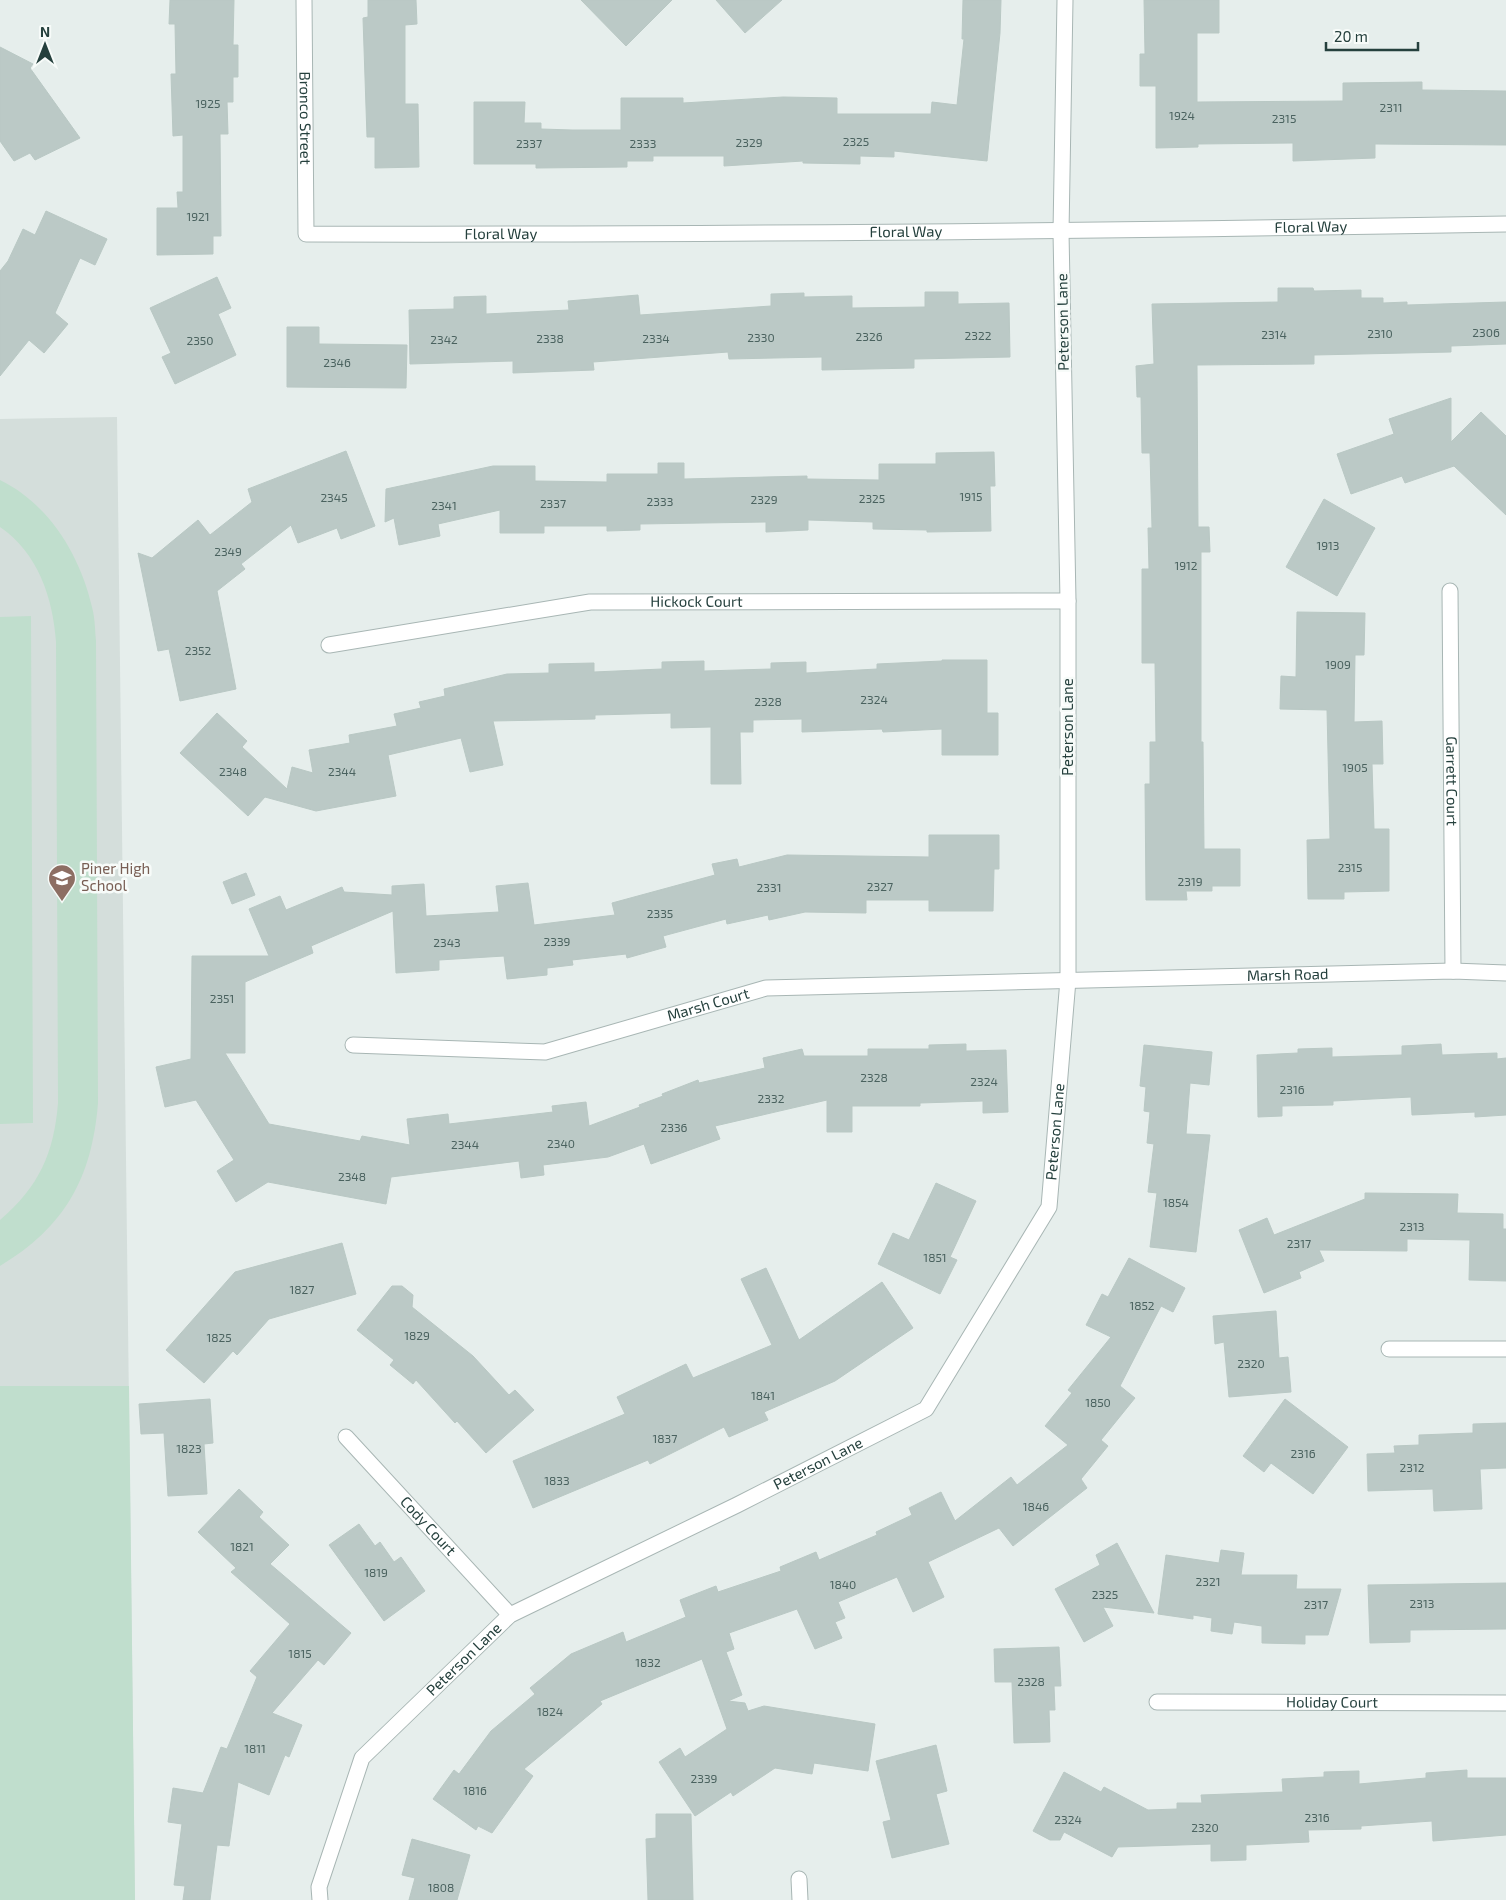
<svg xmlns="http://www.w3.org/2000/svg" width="1506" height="1900" font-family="'Exo 2',sans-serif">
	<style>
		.built { fill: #d4dedb }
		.green { fill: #c0decd }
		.building { fill: #bbc9c6; stroke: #b9c8c4 }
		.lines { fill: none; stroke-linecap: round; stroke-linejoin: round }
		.minor-casing { stroke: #a8b6b4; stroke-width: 17 }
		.minor { stroke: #fff; stroke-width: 15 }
		.labels { text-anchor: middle; stroke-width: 5; stroke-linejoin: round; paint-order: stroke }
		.number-label { font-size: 12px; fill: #4a625f }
		.street-label { font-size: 15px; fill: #25403d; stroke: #f7fbf9 }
		.education-label { font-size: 15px; fill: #785e54; stroke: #f7fbf9; text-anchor: start }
	</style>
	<rect width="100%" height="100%" fill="#e6eeec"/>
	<!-- built -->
	<path class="built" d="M 117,417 L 135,1900 L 0,1900 L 0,419 Z"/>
	<!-- green -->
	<path class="green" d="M 0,480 C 49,504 80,555 92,607 C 95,618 95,630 96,641 L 98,1103 C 92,1178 65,1227 0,1266 L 0,1220 C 39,1187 54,1153 58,1103 L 56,642 C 53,598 38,553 0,527 Z
		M 31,616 L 33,1123 L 0,1124 L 0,617 Z
		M 0,1386 L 129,1386 L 135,1900 L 0,1900 Z"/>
	<!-- building -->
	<path class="building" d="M 170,0 L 234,0 L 233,45 L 238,45 L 238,77 L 233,77 L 233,102 L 227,102 L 228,134 L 220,134 L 221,236 L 213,236 L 213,254 L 157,255 L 157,208 L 178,208 L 177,192 L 183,192 L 183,135 L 173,136 L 171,74 L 176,74 L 175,24 L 169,24 Z
		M 368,0 L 416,0 L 417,24 L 405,25 L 405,104 L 418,104 L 419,167 L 375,168 L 375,137 L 367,137 L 363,18 L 368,17 Z
		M 581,0 L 672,0 L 626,46 Z
		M 716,0 L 782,0 L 745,33 Z
		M 963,0 L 1001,0 L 1000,33 L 987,161 L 894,151 L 894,157 L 860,156 L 860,164 L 803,163 L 803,161 L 724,166 L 724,156 L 653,156 L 653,161 L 627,161 L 627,167 L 536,168 L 536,164 L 474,164 L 474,102 L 525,102 L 524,123 L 541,123 L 541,129 L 572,130 L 621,130 L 621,98 L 683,98 L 683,103 L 783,97 L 837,98 L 837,114 L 931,114 L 932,102 L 957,105 L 964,39 L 962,39 Z
		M 1144,0 L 1219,0 L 1219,33 L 1197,33 L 1197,102 L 1343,101 L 1343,83 L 1422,82 L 1422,90 L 1506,91 L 1506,145 L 1375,144 L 1375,158 L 1293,161 L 1293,143 L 1198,144 L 1198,147 L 1156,148 L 1156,86 L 1140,86 L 1140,54 L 1145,54 Z
		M 0,47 L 33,64 L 30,68 L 80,138 L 35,160 L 30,153 L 14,161 L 0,141 Z
		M 46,211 L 107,239 L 95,265 L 80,258 L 55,313 L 68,324 L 44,353 L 29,340 L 0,376 L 0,271 L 8,261 L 23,229 L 35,235 Z
		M 217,277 L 231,308 L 218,314 L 236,355 L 175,384 L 162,357 L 171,353 L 150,308 Z
		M 1278,288 L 1313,288 L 1314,291 L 1361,290 L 1361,298 L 1383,298 L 1383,303 L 1407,302 L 1407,305 L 1506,302 L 1506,344 L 1451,346 L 1451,352 L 1314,355 L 1314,364 L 1197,365 L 1198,527 L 1209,527 L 1210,552 L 1201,552 L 1201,742 L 1203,742 L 1204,849 L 1240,849 L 1240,886 L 1212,886 L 1212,891 L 1186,891 L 1187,900 L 1146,900 L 1145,784 L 1150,784 L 1150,742 L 1156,742 L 1155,663 L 1142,663 L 1142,569 L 1149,569 L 1148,528 L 1152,528 L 1150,453 L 1142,453 L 1141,397 L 1137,397 L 1136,366 L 1154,364 L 1152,304 L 1278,302 Z
		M 925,292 L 958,292 L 958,304 L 1009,303 L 1010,357 L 914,359 L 914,368 L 822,370 L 822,357 L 729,359 L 728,352 L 593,362 L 594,370 L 513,373 L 513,361 L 410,364 L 409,310 L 454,309 L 454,297 L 486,296 L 486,314 L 569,310 L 568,301 L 638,295 L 640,315 L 771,306 L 771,294 L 804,293 L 804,297 L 852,296 L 852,308 L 925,307 Z
		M 287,327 L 319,327 L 319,344 L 407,345 L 406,388 L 287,387 Z
		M 1451,398 L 1451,442 L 1481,412 L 1506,436 L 1506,515 L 1454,466 L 1405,483 L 1402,476 L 1351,494 L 1337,454 L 1394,434 L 1389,419 Z
		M 346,451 L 375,526 L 341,539 L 337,528 L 298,543 L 291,525 L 241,564 L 245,569 L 217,591 L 236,689 L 180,701 L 169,649 L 158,651 L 138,553 L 152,558 L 198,520 L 210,535 L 252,502 L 248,489 Z
		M 994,452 L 995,486 L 990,486 L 991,531 L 927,532 L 927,530 L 873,529 L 873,522 L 808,520 L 808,530 L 766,532 L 766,522 L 640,524 L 640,530 L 607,531 L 607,526 L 544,526 L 544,533 L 500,533 L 500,510 L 438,524 L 440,536 L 399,545 L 394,518 L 385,522 L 386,489 L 493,466 L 535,466 L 535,481 L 607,482 L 607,474 L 658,474 L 658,463 L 684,463 L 684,479 L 807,476 L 807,479 L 879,480 L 879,464 L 936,464 L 936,453 Z
		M 1324,499 L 1375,528 L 1337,596 L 1286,567 Z
		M 1297,612 L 1365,613 L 1364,655 L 1355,655 L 1354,722 L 1382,721 L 1383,764 L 1372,764 L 1374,829 L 1389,829 L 1389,891 L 1344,892 L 1344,899 L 1308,899 L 1307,840 L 1330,839 L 1327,710 L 1280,709 L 1281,676 L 1296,677 Z
		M 942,660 L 987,660 L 987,713 L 998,713 L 998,755 L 942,755 L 942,729 L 883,732 L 882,729 L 802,732 L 802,719 L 753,720 L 753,732 L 740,732 L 741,784 L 711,784 L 711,727 L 671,728 L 671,713 L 595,715 L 595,719 L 493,721 L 503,765 L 470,772 L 461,738 L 388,755 L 396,796 L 316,811 L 265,797 L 248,816 L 180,753 L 217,713 L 247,741 L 242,747 L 287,789 L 292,767 L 313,773 L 309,750 L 350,743 L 349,735 L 397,726 L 394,714 L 421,708 L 419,702 L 445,696 L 444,689 L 507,674 L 549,673 L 549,664 L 594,663 L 594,672 L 662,669 L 662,662 L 704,661 L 704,671 L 771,669 L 771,663 L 806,662 L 806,673 L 877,669 L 877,664 L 942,661 Z
		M 929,835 L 999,835 L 999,869 L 994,869 L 993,911 L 929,911 L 929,900 L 866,900 L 866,913 L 805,912 L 769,920 L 768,915 L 727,924 L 726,919 L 663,936 L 666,947 L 627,958 L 626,954 L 572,960 L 573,965 L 547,968 L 547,975 L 507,979 L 504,956 L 439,960 L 439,970 L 396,973 L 393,911 L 311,946 L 313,953 L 245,982 L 245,1053 L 225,1053 L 269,1124 L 360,1141 L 362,1136 L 410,1145 L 407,1119 L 448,1114 L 449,1124 L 553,1112 L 552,1106 L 586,1102 L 589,1126 L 640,1107 L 639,1105 L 663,1096 L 662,1094 L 698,1080 L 699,1083 L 765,1068 L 763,1058 L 802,1049 L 804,1056 L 868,1056 L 868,1049 L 929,1049 L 929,1045 L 966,1044 L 966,1051 L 1006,1050 L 1008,1112 L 983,1113 L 983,1101 L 920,1103 L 920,1106 L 852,1106 L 852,1132 L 827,1132 L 827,1100 L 715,1126 L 720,1139 L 651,1164 L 644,1144 L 608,1157 L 543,1165 L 544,1175 L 521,1178 L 519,1161 L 391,1177 L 386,1204 L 268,1182 L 236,1202 L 217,1171 L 234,1160 L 196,1100 L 165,1107 L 156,1067 L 191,1059 L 192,956 L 269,956 L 249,909 L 280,896 L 286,910 L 342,887 L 344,892 L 392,895 L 392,886 L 424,884 L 426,916 L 499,912 L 496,886 L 528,883 L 534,925 L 615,915 L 612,903 L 715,875 L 712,864 L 737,859 L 739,867 L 787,855 L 929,857 Z
		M 246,873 L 255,895 L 232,904 L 223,882 Z
		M 1441,1044 L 1442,1055 L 1497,1053 L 1497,1059 L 1506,1058 L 1506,1115 L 1475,1117 L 1475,1112 L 1412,1115 L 1411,1097 L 1333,1101 L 1333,1105 L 1282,1106 L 1282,1116 L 1258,1117 L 1257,1055 L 1298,1053 L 1298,1049 L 1332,1048 L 1332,1057 L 1402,1055 L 1402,1046 Z
		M 1144,1045 L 1212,1052 L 1209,1085 L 1190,1083 L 1186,1134 L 1210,1135 L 1196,1252 L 1150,1247 L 1157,1193 L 1148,1192 L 1154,1144 L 1147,1143 L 1150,1112 L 1144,1111 L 1146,1087 L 1140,1086 Z
		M 936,1183 L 976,1201 L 950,1257 L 957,1260 L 940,1294 L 878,1264 L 893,1233 L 909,1240 Z
		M 1365,1193 L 1458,1194 L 1457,1213 L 1503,1214 L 1503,1229 L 1506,1229 L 1506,1281 L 1469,1280 L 1470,1240 L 1407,1239 L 1407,1251 L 1319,1250 L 1324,1261 L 1299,1272 L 1301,1278 L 1264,1293 L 1239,1230 L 1267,1218 L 1274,1235 L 1365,1199 Z
		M 342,1243 L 356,1294 L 269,1319 L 237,1355 L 233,1351 L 204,1383 L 166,1350 L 235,1272 Z
		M 1129,1258 L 1185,1288 L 1173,1312 L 1161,1306 L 1120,1386 L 1135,1398 L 1101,1440 L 1108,1446 L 1081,1479 L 1087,1488 L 1013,1546 L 999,1528 L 928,1562 L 944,1597 L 913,1612 L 897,1577 L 838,1602 L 845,1618 L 835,1622 L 842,1638 L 815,1649 L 797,1609 L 729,1633 L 734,1649 L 726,1652 L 742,1695 L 728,1701 L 745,1703 L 748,1711 L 764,1706 L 875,1724 L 868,1771 L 814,1763 L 812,1774 L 775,1768 L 733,1796 L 731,1792 L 695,1816 L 659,1762 L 680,1748 L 685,1757 L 727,1729 L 702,1659 L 600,1701 L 602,1704 L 524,1769 L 533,1776 L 492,1833 L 478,1826 L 476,1830 L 433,1799 L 454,1770 L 459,1774 L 491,1731 L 535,1694 L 530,1688 L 571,1654 L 623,1632 L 626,1642 L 686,1617 L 680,1600 L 716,1586 L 718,1592 L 781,1571 L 780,1567 L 816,1552 L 819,1560 L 877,1535 L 876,1532 L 912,1515 L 909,1508 L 941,1492 L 955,1521 L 1011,1477 L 1017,1485 L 1068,1445 L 1045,1426 L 1072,1393 L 1068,1390 L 1111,1337 L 1086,1325 L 1102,1294 L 1108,1297 Z
		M 766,1268 L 799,1340 L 882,1282 L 913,1328 L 835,1381 L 764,1412 L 768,1420 L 729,1437 L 724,1427 L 650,1464 L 648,1460 L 533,1508 L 513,1461 L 625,1414 L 617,1397 L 686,1364 L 693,1378 L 772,1345 L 741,1279 Z
		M 392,1286 L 402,1286 L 413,1295 L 412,1307 L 473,1356 L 509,1395 L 515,1390 L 534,1410 L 486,1453 L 457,1421 L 455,1423 L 416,1380 L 413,1384 L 390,1365 L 394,1360 L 357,1330 Z
		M 1276,1311 L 1279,1358 L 1288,1357 L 1291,1392 L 1229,1397 L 1224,1342 L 1215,1344 L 1213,1316 Z
		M 210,1399 L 213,1443 L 204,1444 L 207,1494 L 168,1496 L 164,1433 L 141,1434 L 139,1404 Z
		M 1285,1399 L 1348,1447 L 1313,1494 L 1271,1463 L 1264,1472 L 1243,1456 Z
		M 1506,1423 L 1506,1468 L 1480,1469 L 1482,1509 L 1434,1511 L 1433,1489 L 1368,1491 L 1367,1454 L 1395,1453 L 1394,1446 L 1419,1445 L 1419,1435 L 1473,1433 L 1473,1424 Z
		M 239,1489 L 263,1512 L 259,1517 L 289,1545 L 270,1564 L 351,1633 L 324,1665 L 318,1660 L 272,1713 L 302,1725 L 289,1757 L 285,1755 L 269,1795 L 238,1782 L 229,1846 L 217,1845 L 210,1900 L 183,1900 L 185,1886 L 174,1885 L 182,1824 L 168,1822 L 173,1788 L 203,1793 L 221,1747 L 227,1749 L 257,1677 L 250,1671 L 290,1624 L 231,1572 L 236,1568 L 198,1532 Z
		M 359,1524 L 375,1546 L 380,1542 L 394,1562 L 401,1557 L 425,1591 L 384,1621 L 329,1545 Z
		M 1117,1543 L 1154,1613 L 1103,1607 L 1113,1626 L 1084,1642 L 1055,1589 L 1100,1565 L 1096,1555 Z
		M 1221,1550 L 1244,1553 L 1241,1575 L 1297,1575 L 1296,1589 L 1341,1589 L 1328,1635 L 1305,1635 L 1305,1644 L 1262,1643 L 1262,1626 L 1234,1622 L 1232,1634 L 1211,1631 L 1212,1618 L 1193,1615 L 1193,1619 L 1158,1614 L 1166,1555 L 1219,1563 Z
		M 1506,1583 L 1506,1629 L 1410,1630 L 1410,1642 L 1370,1643 L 1368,1585 Z
		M 1059,1647 L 1061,1686 L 1054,1686 L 1055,1710 L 1049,1710 L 1050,1742 L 1014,1743 L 1012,1682 L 995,1682 L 994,1649 Z
		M 936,1745 L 947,1791 L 936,1794 L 949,1844 L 892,1858 L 883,1822 L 891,1820 L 876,1761 Z
		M 1467,1770 L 1467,1778 L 1506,1778 L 1506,1835 L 1433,1841 L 1432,1821 L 1361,1826 L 1361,1829 L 1308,1830 L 1309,1842 L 1246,1845 L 1246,1860 L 1211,1861 L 1211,1844 L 1118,1847 L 1112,1857 L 1064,1832 L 1060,1840 L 1050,1840 L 1033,1831 L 1064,1772 L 1101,1792 L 1104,1787 L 1148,1810 L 1177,1809 L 1177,1803 L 1202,1803 L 1201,1795 L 1283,1792 L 1282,1779 L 1324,1777 L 1324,1772 L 1359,1771 L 1359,1784 L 1426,1778 L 1426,1773 Z
		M 656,1814 L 691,1814 L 693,1900 L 648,1900 L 646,1839 L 656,1838 Z
		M 412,1839 L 470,1855 L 457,1900 L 409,1900 L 415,1878 L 402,1875 Z"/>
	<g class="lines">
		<!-- minor casing -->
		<g class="minor-casing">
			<g id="minor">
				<path id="s1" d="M 304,0 L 306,234 C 706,235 1106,231 1506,224"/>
				<path id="s2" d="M 1450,591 L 1453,971"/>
				<path id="s3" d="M 329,645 L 590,602 L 1068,601"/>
				<path id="s4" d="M 353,1045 L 545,1052 L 766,988 L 1453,971 L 1506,973"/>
				<path d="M 1389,1349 L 1506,1349"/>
				<path id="s5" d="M 346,1437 L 510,1615"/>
				<path id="s6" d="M 1157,1702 L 1506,1703"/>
				<path d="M 799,1879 L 800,1900"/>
				<path id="s7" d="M 320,1900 L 319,1887 L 362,1758 L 510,1615 L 737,1505 L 926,1409 L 1049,1207 L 1068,980 L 1068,601 L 1061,232 L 1065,0"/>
			</g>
		</g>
		<!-- minor -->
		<use href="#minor" class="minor"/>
	</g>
	<!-- icons -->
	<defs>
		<g id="school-pin" transform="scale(1.4375)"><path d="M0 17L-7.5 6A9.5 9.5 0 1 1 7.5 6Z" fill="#8d6e63" stroke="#f7fbf9"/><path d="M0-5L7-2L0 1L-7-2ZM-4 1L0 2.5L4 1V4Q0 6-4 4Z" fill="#fff"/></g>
	</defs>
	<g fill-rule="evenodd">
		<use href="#school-pin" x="62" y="878"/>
	</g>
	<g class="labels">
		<!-- number labels -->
		<g class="number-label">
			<text x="208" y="108">1925</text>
			<text x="1391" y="112">2311</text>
			<text x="1182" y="120">1924</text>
			<text x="1284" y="123">2315</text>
			<text x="856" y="146">2325</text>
			<text x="749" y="147">2329</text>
			<text x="529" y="148">2337</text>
			<text x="643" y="148">2333</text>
			<text x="198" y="221">1921</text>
			<text x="1486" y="337">2306</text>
			<text x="1380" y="338">2310</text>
			<text x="1274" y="339">2314</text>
			<text x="978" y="340">2322</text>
			<text x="869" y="341">2326</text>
			<text x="761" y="342">2330</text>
			<text x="550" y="343">2338</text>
			<text x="656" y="343">2334</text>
			<text x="444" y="344">2342</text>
			<text x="200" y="345">2350</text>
			<text x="337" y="367">2346</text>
			<text x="971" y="501">1915</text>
			<text x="334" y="502">2345</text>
			<text x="872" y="503">2325</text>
			<text x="764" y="504">2329</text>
			<text x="660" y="506">2333</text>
			<text x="553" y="508">2337</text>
			<text x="444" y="510">2341</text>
			<text x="1328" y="550">1913</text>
			<text x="228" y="556">2349</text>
			<text x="1186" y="570">1912</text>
			<text x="198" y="655">2352</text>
			<text x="1338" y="669">1909</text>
			<text x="874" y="704">2324</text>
			<text x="768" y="706">2328</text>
			<text x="1355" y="772">1905</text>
			<text x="233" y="776">2348</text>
			<text x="342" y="776">2344</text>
			<text x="1350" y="872">2315</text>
			<text x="1190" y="886">2319</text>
			<text x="880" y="891">2327</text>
			<text x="769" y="892">2331</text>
			<text x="660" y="918">2335</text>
			<text x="557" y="946">2339</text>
			<text x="447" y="947">2343</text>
			<text x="222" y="1003">2351</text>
			<text x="874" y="1082">2328</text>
			<text x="984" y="1086">2324</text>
			<text x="1292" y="1094">2316</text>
			<text x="771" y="1103">2332</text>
			<text x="674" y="1132">2336</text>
			<text x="561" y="1148">2340</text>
			<text x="465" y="1149">2344</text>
			<text x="352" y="1181">2348</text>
			<text x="1176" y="1207">1854</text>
			<text x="1412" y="1231">2313</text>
			<text x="1299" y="1248">2317</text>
			<text x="935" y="1262">1851</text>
			<text x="302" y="1294">1827</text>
			<text x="1142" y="1310">1852</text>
			<text x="417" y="1340">1829</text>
			<text x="219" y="1342">1825</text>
			<text x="1251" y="1368">2320</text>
			<text x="763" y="1400">1841</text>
			<text x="1098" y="1407">1850</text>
			<text x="665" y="1443">1837</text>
			<text x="189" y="1453">1823</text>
			<text x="1303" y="1458">2316</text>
			<text x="1412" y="1472">2312</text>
			<text x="557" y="1485">1833</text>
			<text x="1036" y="1511">1846</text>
			<text x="242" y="1551">1821</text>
			<text x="376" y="1577">1819</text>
			<text x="1208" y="1586">2321</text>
			<text x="843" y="1589">1840</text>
			<text x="1105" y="1599">2325</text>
			<text x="1422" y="1608">2313</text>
			<text x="1316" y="1609">2317</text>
			<text x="300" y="1658">1815</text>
			<text x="648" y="1667">1832</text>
			<text x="1031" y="1686">2328</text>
			<text x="550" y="1716">1824</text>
			<text x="255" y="1753">1811</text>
			<text x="704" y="1783">2339</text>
			<text x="475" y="1795">1816</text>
			<text x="1317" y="1822">2316</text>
			<text x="1068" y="1824">2324</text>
			<text x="1205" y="1832">2320</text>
			<text x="441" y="1892">1808</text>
		</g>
		<!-- street labels -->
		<g class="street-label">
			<text dy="5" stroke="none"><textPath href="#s1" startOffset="118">Bronco Street</textPath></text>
			<text dy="5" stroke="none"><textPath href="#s1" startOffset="1239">Floral Way</textPath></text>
			<text dy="5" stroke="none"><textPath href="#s1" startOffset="834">Floral Way</textPath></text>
			<text dy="5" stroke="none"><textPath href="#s1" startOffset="429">Floral Way</textPath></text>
			<text transform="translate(1063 322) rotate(-91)" y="5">Peterson Lane</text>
			<text dy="5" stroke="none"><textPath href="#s3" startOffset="371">Hickock Court</textPath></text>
			<text transform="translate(1068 727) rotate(-90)" y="5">Peterson Lane</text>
			<text dy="5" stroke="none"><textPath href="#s2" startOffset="190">Garrett Court</textPath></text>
			<text dy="5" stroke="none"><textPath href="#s4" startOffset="944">Marsh Road</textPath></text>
			<text dy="5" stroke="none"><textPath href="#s4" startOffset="362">Marsh Court</textPath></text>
			<text dy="5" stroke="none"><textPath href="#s7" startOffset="1131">Peterson Lane</textPath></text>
			<text dy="5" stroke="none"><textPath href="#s7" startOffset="698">Peterson Lane</textPath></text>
			<text dy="5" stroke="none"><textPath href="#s5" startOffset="121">Cody Court</textPath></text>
			<text dy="5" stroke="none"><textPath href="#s7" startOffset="291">Peterson Lane</textPath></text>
			<text dy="5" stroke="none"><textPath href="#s6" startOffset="175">Holiday Court</textPath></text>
		</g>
		<!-- education labels -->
		<g class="education-label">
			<text x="81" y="874">Piner High<tspan x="81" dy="17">School</tspan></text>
		</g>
	</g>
	<!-- north arrow -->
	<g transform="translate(45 45)" stroke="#f7fbf9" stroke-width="4" paint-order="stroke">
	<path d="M0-4L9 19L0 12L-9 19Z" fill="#25403d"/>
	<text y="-8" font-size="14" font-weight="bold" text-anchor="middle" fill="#25403d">N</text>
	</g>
	<!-- scale -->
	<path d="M1326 42v8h92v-8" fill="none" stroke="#25403d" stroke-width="2.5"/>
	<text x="1334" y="42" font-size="15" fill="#25403d" stroke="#f7fbf9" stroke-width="4" paint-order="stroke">20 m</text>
</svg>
